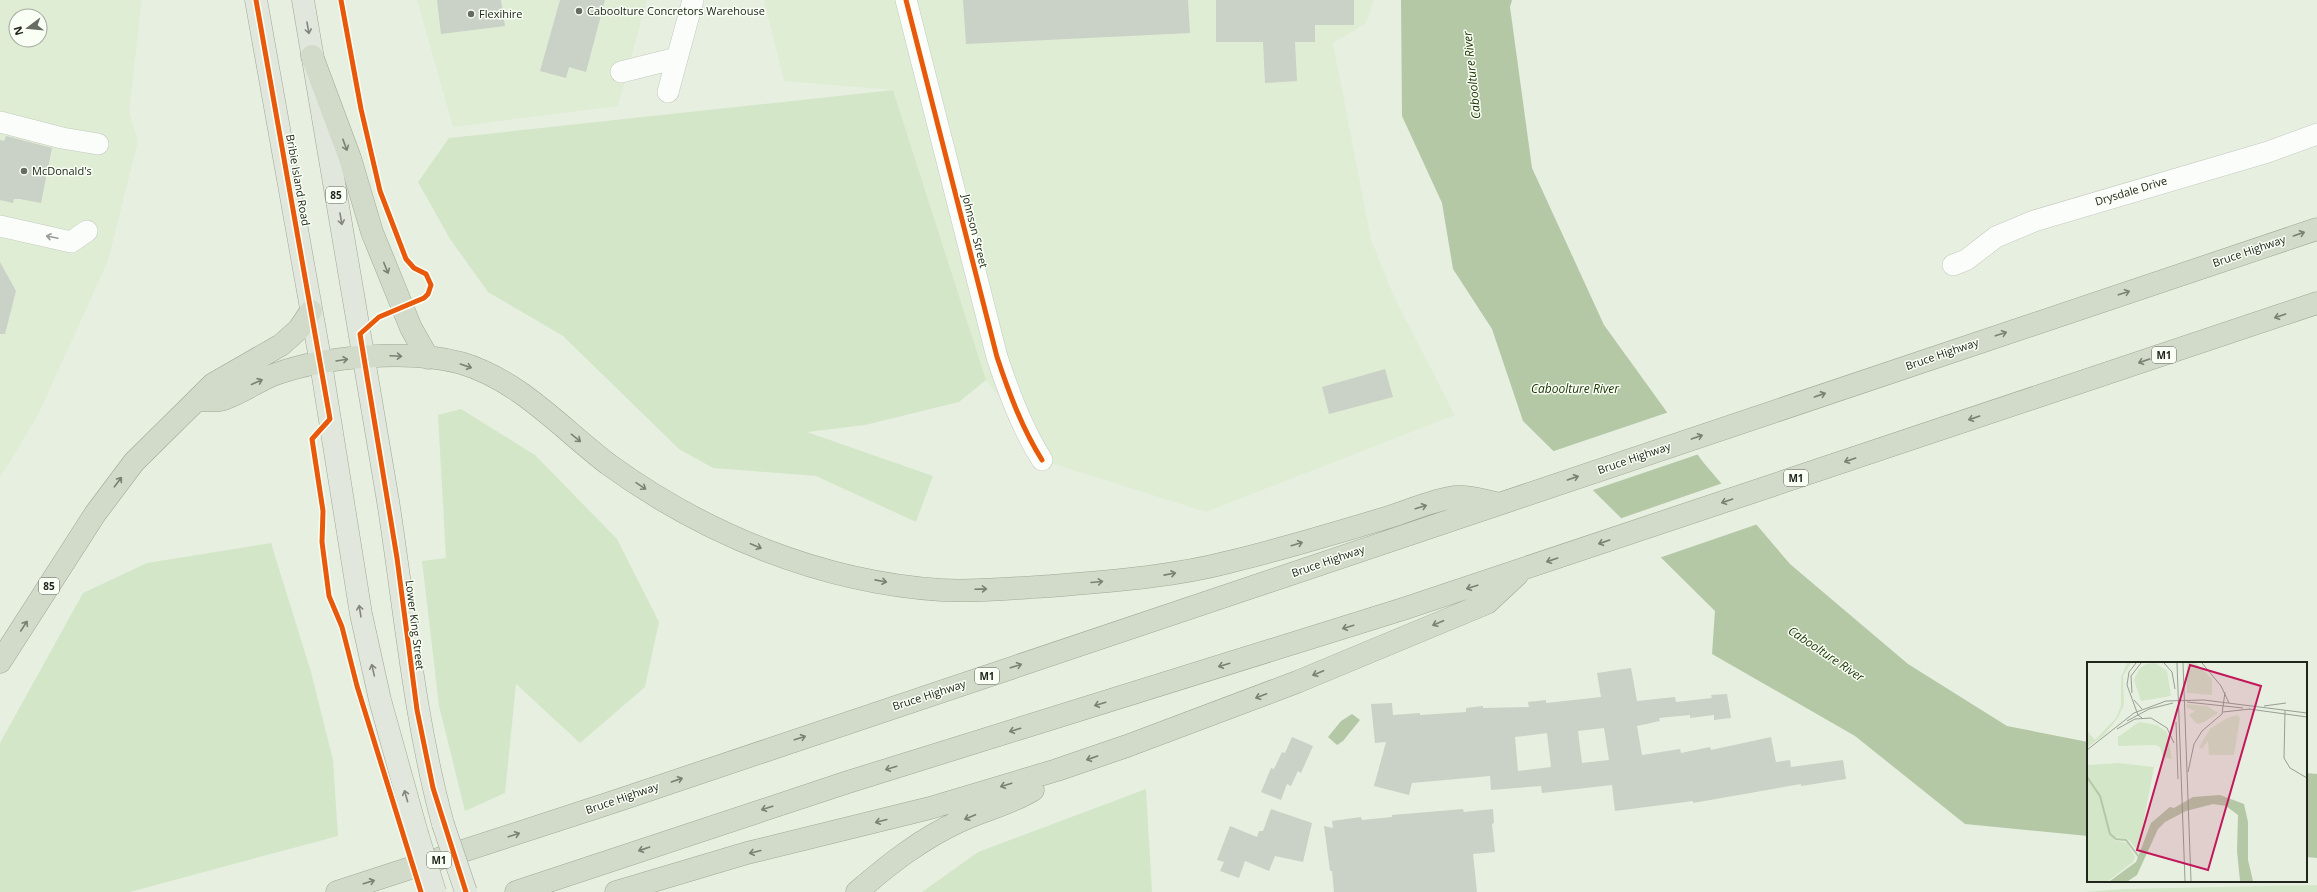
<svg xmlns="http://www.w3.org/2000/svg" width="2317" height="892" font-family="'Open Sans',sans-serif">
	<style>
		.built { fill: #dfedd5; fill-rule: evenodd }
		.green { fill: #d4e6c8 }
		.water { fill: #b5c8a6 }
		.pier { fill: #e7efe1 }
		.building { fill: #cad1c6; fill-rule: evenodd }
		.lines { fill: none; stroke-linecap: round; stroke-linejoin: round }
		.minor-casing { stroke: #c5cac0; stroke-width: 22 }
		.major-casing { stroke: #9da993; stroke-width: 23 }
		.highway-casing { stroke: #9da993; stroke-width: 23 }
		.minor { stroke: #fbfdfa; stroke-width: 21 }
		.major { stroke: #e2e7de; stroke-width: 22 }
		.highway { stroke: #d2daca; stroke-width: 22 }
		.major-bridge-casing { stroke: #9da993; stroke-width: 23; stroke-linecap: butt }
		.major-bridge { stroke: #e2e7de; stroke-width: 22 }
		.cycleway-casing { stroke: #f9fff4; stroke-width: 8 }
		.cycleway { stroke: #e8590c; stroke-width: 5 }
		.oneway { stroke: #82867e }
		.oneway2 { stroke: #7a8074 }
		.oneway3 { stroke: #999c97 }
		.poi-dot { fill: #666c62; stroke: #f9fff4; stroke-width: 1.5 }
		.labels { text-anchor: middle; stroke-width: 3; stroke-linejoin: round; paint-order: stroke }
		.shield { fill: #f9fff4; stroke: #62675e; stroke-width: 1 }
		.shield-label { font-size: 10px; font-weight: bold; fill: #21261d }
		.poi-label { font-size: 11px; fill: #21261d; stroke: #f9fff4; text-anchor: start }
		.street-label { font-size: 11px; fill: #21261d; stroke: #f9fff4 }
		.water-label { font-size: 12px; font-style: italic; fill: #1a3001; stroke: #f9fff4 }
		.inset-river { fill: none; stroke: #b5c8a6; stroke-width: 2 }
		.inset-road { fill: none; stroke: #989f93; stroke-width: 1 }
		.view { fill: #c2185b; fill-opacity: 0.15; stroke: #c2185b; stroke-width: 2 }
		.inset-edge { fill: none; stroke: #21261d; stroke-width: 2 }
	</style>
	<rect width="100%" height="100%" fill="#e7efe1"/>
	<!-- built -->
	<path class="built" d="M 0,0 L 142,0 L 129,111 L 138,141 L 108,261 L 38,415 L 0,478 ZM 16,16 L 40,16 L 40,40 L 16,40 Z
		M 417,0 L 647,0 L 618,106 L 453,127 Z
		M 764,0 L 1374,0 L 1366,23 L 1333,43 L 1371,239 L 1394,297 L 1455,415 L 1206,512 L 1051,463 L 986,380 L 893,90 L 784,81 Z"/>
	<!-- green -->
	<path class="green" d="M 893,90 L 986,380 L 959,402 L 865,425 L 807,432 L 933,476 L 916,522 L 816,476 L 713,468 L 679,449 L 563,336 L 488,292 L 450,239 L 418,182 L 449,138 Z
		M 461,409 L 535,455 L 617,539 L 659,622 L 645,687 L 580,743 L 516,684 L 505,793 L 465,811 L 439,706 L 422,561 L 446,558 L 438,415 Z
		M 271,543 L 311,672 L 333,760 L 338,836 L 130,892 L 0,892 L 0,743 L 83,593 L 147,563 Z
		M 1146,789 L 1152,892 L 922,892 L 978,852 Z
		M 2317,885 L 2317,892 L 2085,892 L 2123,889 Z"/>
	<!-- water -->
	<path class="water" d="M 1401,0 L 1512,0 L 1510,7 L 1532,168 L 1604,325 L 1703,462 L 1790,564 L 1908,664 L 2007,726 L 2088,742 L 2088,836 L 1965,824 L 1855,736 L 1712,654 L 1715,611 L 1523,421 L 1492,329 L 1453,269 L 1442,203 L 1402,116 Z
		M 1352,714 L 1360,720 L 1343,741 L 1337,745 L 1328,737 L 1341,721 Z
		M 2306,773 L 2317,774 L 2317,858 L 2306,857 Z"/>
	<!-- pier -->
	<path class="pier" d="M 1669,412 L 1699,454 L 1590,491 L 1551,452 Z
		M 1723,483 L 1758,524 L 1659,558 L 1619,519 Z"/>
	<!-- building -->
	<path class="building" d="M 437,0 L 501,0 L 505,26 L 441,34 Z
		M 560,0 L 605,0 L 586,72 L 569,67 L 566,78 L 540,71 Z
		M 963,0 L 1188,0 L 1190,33 L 966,44 Z
		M 1216,0 L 1354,0 L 1354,25 L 1315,25 L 1315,42 L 1295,42 L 1297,81 L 1265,83 L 1263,42 L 1216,42 Z
		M 6,136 L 52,148 L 41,203 L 20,199 L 14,199 L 13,203 L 0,200 L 0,140 L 4,141 Z
		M 0,262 L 16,291 L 5,334 L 0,334 Z
		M 1385,369 L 1393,397 L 1329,414 L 1322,387 Z
		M 1631,668 L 1637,701 L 1675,697 L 1676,702 L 1712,698 L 1711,695 L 1727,694 L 1731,718 L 1714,720 L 1714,715 L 1690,718 L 1690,715 L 1659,718 L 1660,721 L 1637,726 L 1642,755 L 1680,749 L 1681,753 L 1710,747 L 1711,750 L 1771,737 L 1776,762 L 1790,760 L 1791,767 L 1843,760 L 1846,779 L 1801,786 L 1801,784 L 1693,803 L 1693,801 L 1615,811 L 1612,785 L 1542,793 L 1541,786 L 1491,790 L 1490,776 L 1412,783 L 1409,795 L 1374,786 L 1386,742 L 1375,743 L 1371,704 L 1392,703 L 1393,715 L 1420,713 L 1420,715 L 1466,712 L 1466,708 L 1483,706 L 1483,708 L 1529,707 L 1528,702 L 1546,700 L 1546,703 L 1601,697 L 1597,673 ZM 1604,728 L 1609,760 L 1582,763 L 1578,731 ZM 1547,733 L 1551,767 L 1518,771 L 1515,737 Z
		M 1292,737 L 1313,746 L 1301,773 L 1298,771 L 1291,786 L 1287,784 L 1281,800 L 1261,792 L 1271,768 L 1274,769 L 1282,752 L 1285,753 Z
		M 1271,809 L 1312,823 L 1303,862 L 1275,856 L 1269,871 L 1245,861 L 1239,878 L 1220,871 L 1224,862 L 1217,860 L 1230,826 L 1257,837 L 1259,831 L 1263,831 Z
		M 1463,809 L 1464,812 L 1493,809 L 1494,823 L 1492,824 L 1495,852 L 1473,854 L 1477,892 L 1334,892 L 1332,871 L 1330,871 L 1324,826 L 1333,828 L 1332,821 L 1361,817 L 1362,820 L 1392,817 L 1392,815 Z"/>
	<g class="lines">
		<!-- minor casing -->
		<g class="minor-casing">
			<path id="minor" d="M 906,0 L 997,357 C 1009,393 1022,428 1042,460
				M 621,72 L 677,58
				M 668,92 L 693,0
				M 0,122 L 62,138 L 98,144
				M 0,226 L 71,242 L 87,231
				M 1953,265 L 1966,260 L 1996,237 L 2034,221 L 2268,152 L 2317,134"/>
		</g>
		<!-- major casing -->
		<g class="major-casing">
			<path id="major" d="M 256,0 L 321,364 L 361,614 L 380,700 L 417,833
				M 303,0 C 332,167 361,334 388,501 C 405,610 414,718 443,824"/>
		</g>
		<!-- highway casing -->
		<g class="highway-casing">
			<path id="highway" d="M 312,56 L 350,158 L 372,232 L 411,328 L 428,358
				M 199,400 C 205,400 213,401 220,400 C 235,397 259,380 276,374 C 326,356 409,349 461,363 C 519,380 561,428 608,464 C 704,534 821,582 941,590 C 977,592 1015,588 1051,586 C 1111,581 1171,577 1229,562 C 1283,549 1336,533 1389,517 C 1411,510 1433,500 1455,497 C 1468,495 1484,501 1496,503
				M 0,662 L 95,514 L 134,462 L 213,384 L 281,345 L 299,329 L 311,311
				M 337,892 L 616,801 L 2317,229
				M 516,892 L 848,782 L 1403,609 L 2317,303
				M 616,892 L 747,853 L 930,808 L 1057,770 L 1127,746 L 1297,682 L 1487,603 L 1517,575
				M 857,892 C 889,864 921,839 960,821 C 983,810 1011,804 1033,790"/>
		</g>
		<!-- minor -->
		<use href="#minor" class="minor"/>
		<!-- major -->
		<use href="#major" class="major"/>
		<!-- highway -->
		<use href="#highway" class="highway"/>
		<!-- major-bridge casing -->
		<g class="major-bridge-casing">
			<path id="major-bridge" d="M 443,824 L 466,892
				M 417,833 L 435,892"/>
		</g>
		<!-- major-bridge -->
		<use href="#major-bridge" class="major-bridge"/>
		<!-- cycleway casing -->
		<g class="cycleway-casing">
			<path id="cycleway" d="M 256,0 L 330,419 L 312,439 L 323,511 L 322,542 L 329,596 L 342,627 L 357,686 L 421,892
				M 341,0 L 361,109 L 380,191 L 406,259 L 414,268 L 426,274 L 431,285 L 428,294 L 424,298 L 379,317 L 360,334 L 397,558 L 417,710 L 433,788 L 466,892
				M 906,0 L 997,357 C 1009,393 1022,428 1042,460"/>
		</g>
		<!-- cycleway -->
		<use href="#cycleway" class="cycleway"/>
	</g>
	<!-- one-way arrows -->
	<defs><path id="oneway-shaft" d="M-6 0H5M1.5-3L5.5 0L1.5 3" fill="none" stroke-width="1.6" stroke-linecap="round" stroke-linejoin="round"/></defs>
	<g class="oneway">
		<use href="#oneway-shaft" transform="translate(308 28) rotate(80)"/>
		<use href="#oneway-shaft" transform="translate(341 219) rotate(80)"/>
		<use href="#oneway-shaft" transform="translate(360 611) rotate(-99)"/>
		<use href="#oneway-shaft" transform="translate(373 670) rotate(-103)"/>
		<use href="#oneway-shaft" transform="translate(406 796) rotate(-106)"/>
	</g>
	<g class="oneway2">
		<use href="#oneway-shaft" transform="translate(345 145) rotate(70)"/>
		<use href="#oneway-shaft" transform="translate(2299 234) rotate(-19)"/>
		<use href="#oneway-shaft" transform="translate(386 268) rotate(68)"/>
		<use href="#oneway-shaft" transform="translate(2124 293) rotate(-18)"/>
		<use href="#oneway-shaft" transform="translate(2280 316) rotate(161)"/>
		<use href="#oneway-shaft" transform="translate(2001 334) rotate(-18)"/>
		<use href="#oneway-shaft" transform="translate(396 356) rotate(3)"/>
		<use href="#oneway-shaft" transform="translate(342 360) rotate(-9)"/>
		<use href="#oneway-shaft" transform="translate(2144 361) rotate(161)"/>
		<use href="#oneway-shaft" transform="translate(466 366) rotate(19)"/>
		<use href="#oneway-shaft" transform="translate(257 382) rotate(-24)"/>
		<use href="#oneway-shaft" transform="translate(1820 395) rotate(-19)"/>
		<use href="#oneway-shaft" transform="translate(1974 418) rotate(161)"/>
		<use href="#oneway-shaft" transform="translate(1697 437) rotate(-19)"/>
		<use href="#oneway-shaft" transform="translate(576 438) rotate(39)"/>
		<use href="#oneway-shaft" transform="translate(1850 460) rotate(161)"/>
		<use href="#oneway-shaft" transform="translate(1573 478) rotate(-19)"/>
		<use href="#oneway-shaft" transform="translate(118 482) rotate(-53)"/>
		<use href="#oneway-shaft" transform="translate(641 486) rotate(34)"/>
		<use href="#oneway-shaft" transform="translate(1727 501) rotate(161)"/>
		<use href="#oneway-shaft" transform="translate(1421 507) rotate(-17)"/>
		<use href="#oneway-shaft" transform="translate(1604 542) rotate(161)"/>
		<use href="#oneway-shaft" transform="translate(1297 544) rotate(-17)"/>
		<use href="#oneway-shaft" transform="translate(756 546) rotate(23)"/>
		<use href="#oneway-shaft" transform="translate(1552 560) rotate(161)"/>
		<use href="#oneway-shaft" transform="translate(1170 574) rotate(-11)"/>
		<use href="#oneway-shaft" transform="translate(881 581) rotate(11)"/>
		<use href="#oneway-shaft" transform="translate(1097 582) rotate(-5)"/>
		<use href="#oneway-shaft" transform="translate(1472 587) rotate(162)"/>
		<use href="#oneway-shaft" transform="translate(981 589) rotate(-2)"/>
		<use href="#oneway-shaft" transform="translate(1438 623) rotate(157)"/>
		<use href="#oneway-shaft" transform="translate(24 626) rotate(-57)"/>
		<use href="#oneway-shaft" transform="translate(1348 627) rotate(163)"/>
		<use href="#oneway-shaft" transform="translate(1224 665) rotate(163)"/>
		<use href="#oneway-shaft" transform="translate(1016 666) rotate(-18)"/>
		<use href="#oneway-shaft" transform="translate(1318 673) rotate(157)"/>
		<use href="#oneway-shaft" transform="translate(1261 696) rotate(159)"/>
		<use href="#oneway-shaft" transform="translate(1100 704) rotate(163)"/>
		<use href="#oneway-shaft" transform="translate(1015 730) rotate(163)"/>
		<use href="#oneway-shaft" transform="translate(800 738) rotate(-18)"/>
		<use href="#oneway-shaft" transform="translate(1092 758) rotate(161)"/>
		<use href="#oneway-shaft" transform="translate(891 768) rotate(163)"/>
		<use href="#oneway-shaft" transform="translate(677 780) rotate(-19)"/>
		<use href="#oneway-shaft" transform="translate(1006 785) rotate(163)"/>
		<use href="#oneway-shaft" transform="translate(767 808) rotate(162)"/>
		<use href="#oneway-shaft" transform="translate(970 817) rotate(157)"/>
		<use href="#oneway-shaft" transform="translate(881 821) rotate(165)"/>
		<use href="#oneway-shaft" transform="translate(514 835) rotate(-18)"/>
		<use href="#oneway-shaft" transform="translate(644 849) rotate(161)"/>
		<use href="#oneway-shaft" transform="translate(755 852) rotate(166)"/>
		<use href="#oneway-shaft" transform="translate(369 882) rotate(-17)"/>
	</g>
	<use class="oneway3" href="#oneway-shaft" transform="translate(52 237) rotate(-168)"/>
	<!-- markers -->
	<g class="poi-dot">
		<circle cx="579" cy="11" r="4"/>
		<circle cx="471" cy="14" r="4"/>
		<circle cx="24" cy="171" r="4"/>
	</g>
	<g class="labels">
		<!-- shield labels -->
		<g class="shield">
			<rect x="326" y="187" width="20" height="16" rx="3"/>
			<rect x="2152" y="347" width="24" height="16" rx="3"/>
			<rect x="1784" y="470" width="24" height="16" rx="3"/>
			<rect x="39" y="578" width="20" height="16" rx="3"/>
			<rect x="975" y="668" width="24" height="16" rx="3"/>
			<rect x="427" y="852" width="24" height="16" rx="3"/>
		</g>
		<g class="shield-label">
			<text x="336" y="199">85</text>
			<text x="2164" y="359">M1</text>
			<text x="1796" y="482">M1</text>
			<text x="49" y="590">85</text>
			<text x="987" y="680">M1</text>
			<text x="439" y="864">M1</text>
		</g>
		<!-- poi labels -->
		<g class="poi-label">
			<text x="587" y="15">Caboolture Concretors Warehouse</text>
			<text x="479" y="18">Flexihire</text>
			<text x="32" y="175">McDonald's</text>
		</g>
		<!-- street labels -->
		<g class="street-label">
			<text transform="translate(298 180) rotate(80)" y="4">Bribie Island Road</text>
			<text transform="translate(2131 191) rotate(-17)" y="4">Drysdale Drive</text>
			<text transform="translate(975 231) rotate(76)" y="4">Johnson Street</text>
			<text transform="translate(2249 251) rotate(-19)" y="4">Bruce Highway</text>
			<text transform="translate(1942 354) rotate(-19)" y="4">Bruce Highway</text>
			<text transform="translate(1634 458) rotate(-19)" y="4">Bruce Highway</text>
			<text transform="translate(1328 561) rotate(-19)" y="4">Bruce Highway</text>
			<text transform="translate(415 625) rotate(83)" y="4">Lower King Street</text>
			<text transform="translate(929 695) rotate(-18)" y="4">Bruce Highway</text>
			<text transform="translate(622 798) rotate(-19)" y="4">Bruce Highway</text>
		</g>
		<!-- water labels -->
		<g class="water-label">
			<text transform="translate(1472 75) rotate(-96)" y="4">Caboolture River</text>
			<text x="1575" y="393">Caboolture River</text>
			<text transform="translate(1826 654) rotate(34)" y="4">Caboolture River</text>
		</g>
	</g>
	<!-- overview -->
	<g transform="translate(2087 662)">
		<rect width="220" height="220" fill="#e7efe1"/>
		<path d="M 40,1 L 44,1 L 36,14 L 37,42 L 31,56 L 17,73 L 0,86 L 0,69 L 8,78 L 29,56 L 34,44 L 34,15 ZM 68,1 L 80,9 L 84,34 L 54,39 L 47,18 L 52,7 L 59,2 ZM 100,1 L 109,1 L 125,17 L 125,33 L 100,31 ZM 99,42 L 120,44 L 131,51 L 117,60 L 110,62 L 102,53 L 108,49 L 100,46 ZM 150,53 L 153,56 L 147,93 L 122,93 L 121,79 L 115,87 L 112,85 L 123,67 L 140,56 ZM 52,60 L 70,63 L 80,70 L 85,97 L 76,95 L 73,85 L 69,83 L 31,84 L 31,75 ZM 32,101 L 67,105 L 51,189 L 41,177 L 29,175 L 27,178 L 40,181 L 48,195 L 46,200 L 21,219 L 0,219 L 0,103 Z" fill="#d4e6c8"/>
		<path d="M 133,133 L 157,142 L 161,160 L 161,198 L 166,219 L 153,219 L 150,189 L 151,153 L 139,144 L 126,142 L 99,149 L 78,160 L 71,167 L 50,213 L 41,219 L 23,219 L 49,200 L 64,161 L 83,145 L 87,146 L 106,135 Z" fill="#b5c8a6"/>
		<path class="inset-river" d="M 0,115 L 13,134 L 23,172 L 29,177 L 39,178 L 52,195"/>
		<path class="inset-road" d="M 49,1 L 42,10 L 40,23 L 51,53 L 55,56M 77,1 L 85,10 L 88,27M 90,1 L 98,219M 96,1 L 104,219M 115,1 L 134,24 L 142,41M 45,31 L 44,14 L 54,1M 47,38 L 55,47M 100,40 L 156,46M 177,44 L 199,41M 162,47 L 220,55M 198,49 L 197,96 L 203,106 L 220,116M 136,50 L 163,47M 40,59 L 62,47 L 86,41M 89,60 L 91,117M 30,67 L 48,57 L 64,56 L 80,66 L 87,81M 0,88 L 47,51 L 79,39 L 117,38 L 220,51M 101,110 L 107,82 L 115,69 L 135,52 L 138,30"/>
		<path class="view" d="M 103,3 L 174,24 L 121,208 L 50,188 Z"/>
		<rect width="220" height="220" class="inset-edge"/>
	</g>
	<!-- north arrow -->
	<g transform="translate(28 28) rotate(254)"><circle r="19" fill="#f9fff4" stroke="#a3a89e"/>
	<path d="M0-3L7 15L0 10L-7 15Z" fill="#666c62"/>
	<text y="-6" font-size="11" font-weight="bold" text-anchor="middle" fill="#21261d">N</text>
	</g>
</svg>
